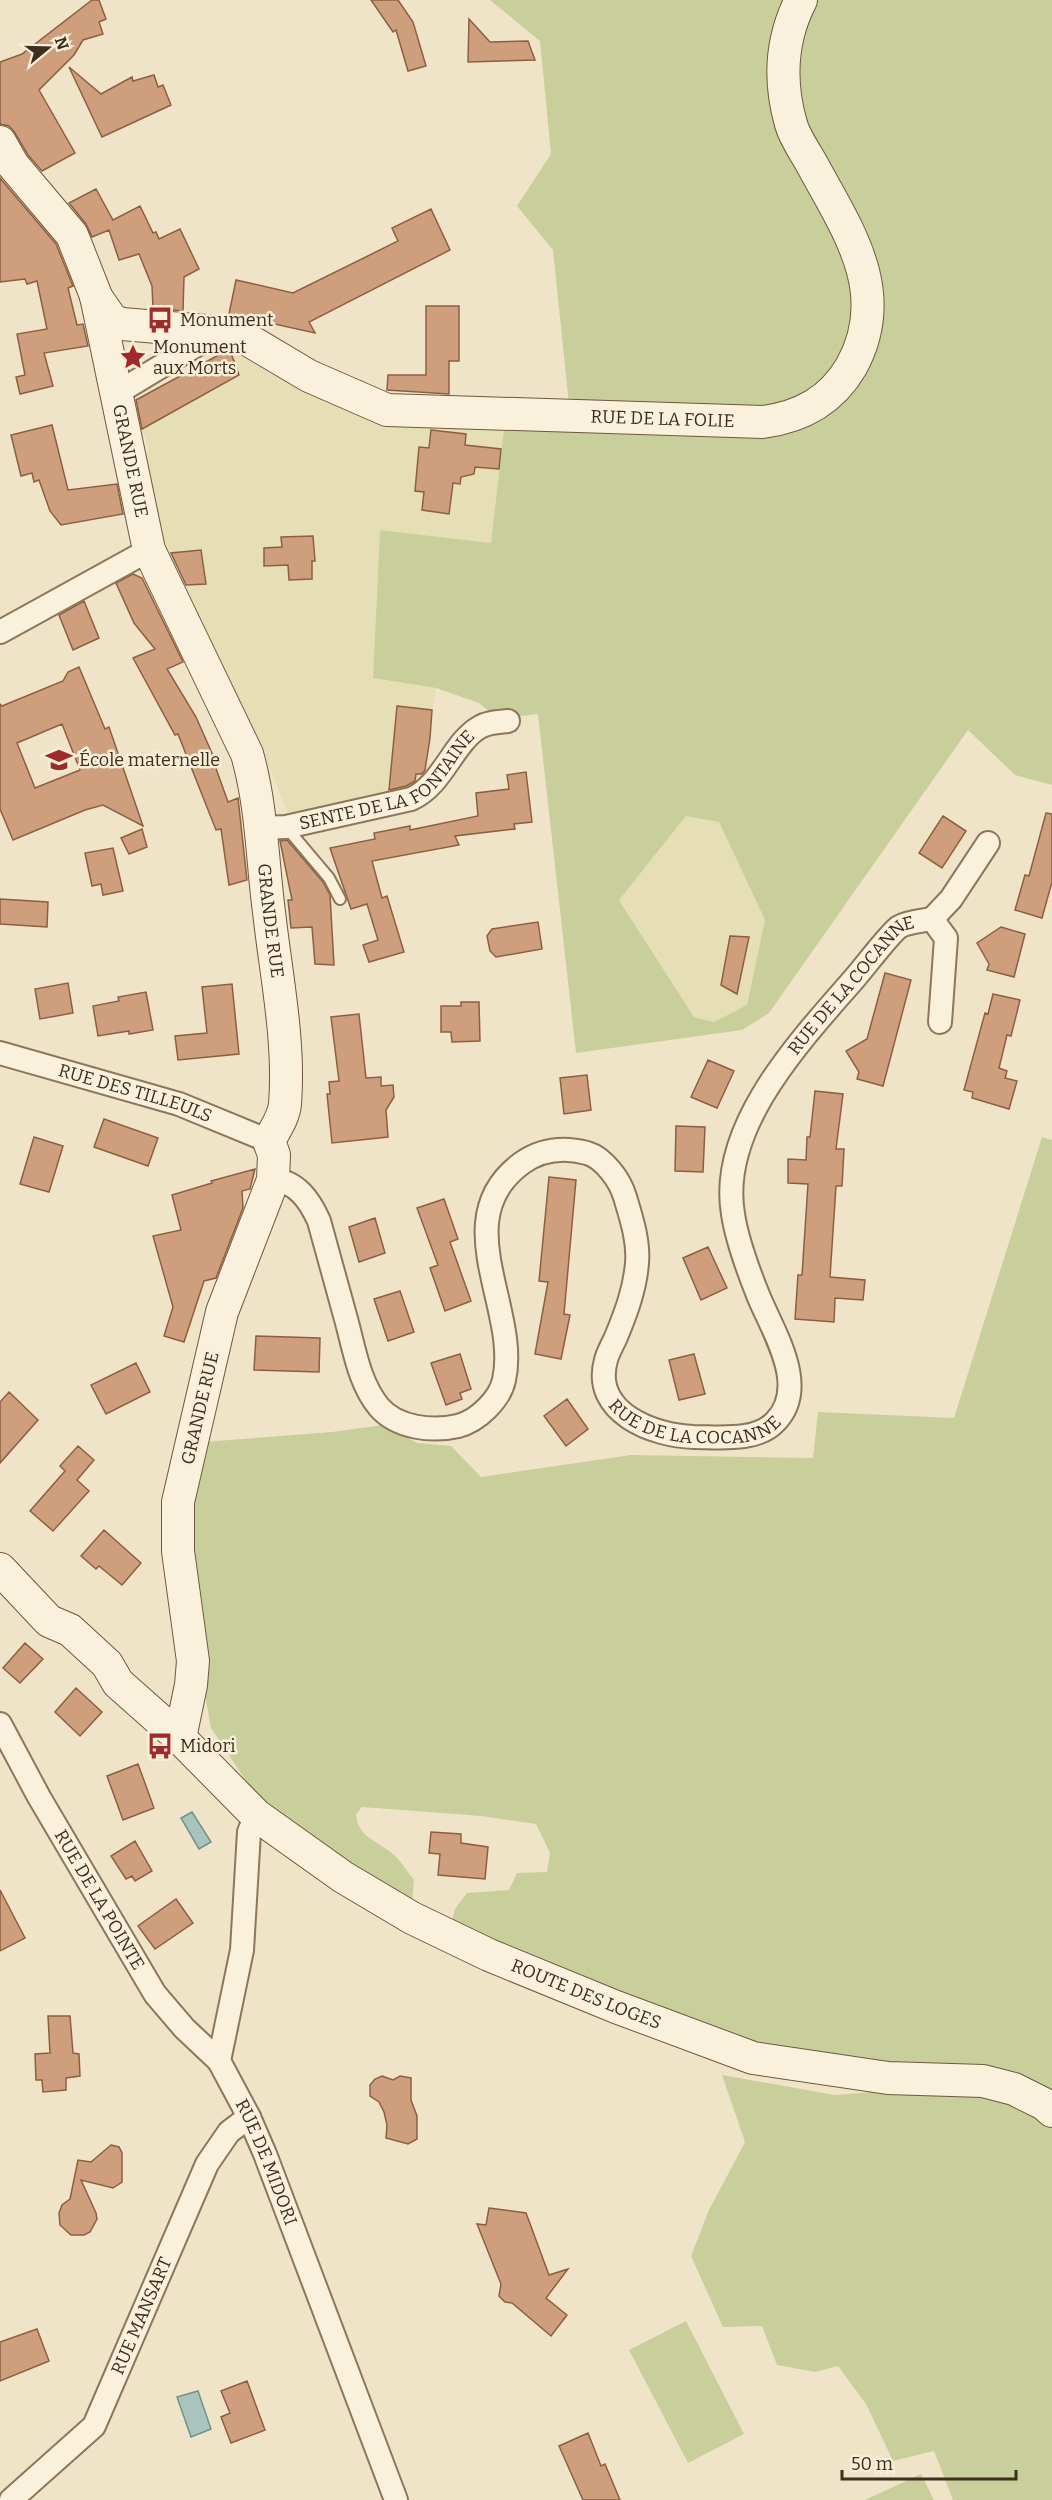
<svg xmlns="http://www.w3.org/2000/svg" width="1052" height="2500" font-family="Bitter,serif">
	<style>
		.farmland { fill: #e6deb5 }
		.green { fill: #c9cf9b; fill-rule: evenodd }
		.water { fill: #a9c4bc; stroke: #6f938a; stroke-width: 1.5 }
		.building { fill: #cf9f7d; stroke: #8d5f41; stroke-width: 1.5; fill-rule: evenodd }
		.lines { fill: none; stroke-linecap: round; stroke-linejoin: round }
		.lane-casing { stroke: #8d765c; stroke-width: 14 }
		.street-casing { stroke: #8d765c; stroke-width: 26 }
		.secondary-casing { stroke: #6f573f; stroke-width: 34 }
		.lane { stroke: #faf1dc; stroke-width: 10 }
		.street { stroke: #faf1dc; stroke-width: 22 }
		.secondary { stroke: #faf1dc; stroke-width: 32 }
		.labels { text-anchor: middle; stroke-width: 5; stroke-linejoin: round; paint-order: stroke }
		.poi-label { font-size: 18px; fill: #3d2e20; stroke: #f7eed8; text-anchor: start }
		.street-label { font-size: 18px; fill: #3d2e20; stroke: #f7eed8 }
	</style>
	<rect width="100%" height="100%" fill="#f0e4c8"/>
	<!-- farmland -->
	<path class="farmland" d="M 230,349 L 367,418 L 504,429 L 491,543 L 380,530 L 373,678 L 436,688 L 422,789 L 288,813 L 262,749 L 176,586 L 144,456 L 149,450 L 145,436 L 137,432 L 131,403 Z
		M 686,816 L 719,821 L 765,920 L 747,1005 L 714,1022 L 694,1017 L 619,899 Z"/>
	<!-- green -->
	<path class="green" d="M 490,0 L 1052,0 L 1052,785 L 1015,775 L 968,730 L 769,1013 L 742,1030 L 576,1053 L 538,714 L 498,719 L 479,703 L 436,688 L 373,678 L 380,530 L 491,543 L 504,429 L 569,405 L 553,250 L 517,206 L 551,154 L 540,41 ZM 686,816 L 719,822 L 765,920 L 747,1005 L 714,1022 L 694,1017 L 619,900 Z
		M 1042,1137 L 1052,1140 L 1052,2094 L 894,2063 L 789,2053 L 715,2032 L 451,1925 L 455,1909 L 467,1893 L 509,1890 L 517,1873 L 547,1872 L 550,1853 L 536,1824 L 481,1816 L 362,1807 L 356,1814 C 358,1838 377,1840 393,1854 C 401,1861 407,1871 414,1880 L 412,1902 L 394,1895 L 272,1812 L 252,1790 L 211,1728 L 205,1694 L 189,1520 L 203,1442 L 332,1432 L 383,1425 L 417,1443 L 451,1446 L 481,1477 L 631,1455 L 813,1458 L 818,1412 L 954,1418 Z
		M 722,2075 L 835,2095 L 924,2088 L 973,2087 L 1040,2115 L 1052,2126 L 1052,2500 L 953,2500 L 934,2451 L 893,2461 L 866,2404 L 838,2366 L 815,2372 L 777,2365 L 762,2326 L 723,2327 L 691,2256 L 709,2210 L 745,2142 Z
		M 686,2321 L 744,2434 L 688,2463 L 629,2350 Z
		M 921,2474 L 934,2500 L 865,2500 Z"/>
	<!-- water -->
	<path class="water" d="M 192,1812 L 211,1842 L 199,1849 L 181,1818 Z
		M 198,2391 L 211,2429 L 191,2437 L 177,2397 Z"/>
	<!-- building -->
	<path class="building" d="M 92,0 L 99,0 L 106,19 L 99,22 L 103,34 L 83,40 L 74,55 L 39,90 L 75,153 L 42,171 L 28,155 L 15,133 L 9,126 L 0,124 L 0,62 L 22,54 Z
		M 371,0 L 398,0 L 413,22 L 426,66 L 408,71 L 396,30 L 393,32 Z
		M 469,19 L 490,42 L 528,41 L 535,60 L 468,62 Z
		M 69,67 L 101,94 L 132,77 L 133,81 L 154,75 L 158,87 L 163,85 L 171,105 L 102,137 Z
		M 0,178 L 56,244 L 73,286 L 68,288 L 77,325 L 83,324 L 88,346 L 44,353 L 53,386 L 20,394 L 16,377 L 25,375 L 17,334 L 47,329 L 37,281 L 27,284 L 25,279 L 0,282 Z
		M 96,189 L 113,220 L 140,206 L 153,233 L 156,232 L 159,239 L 180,229 L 199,269 L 184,277 L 183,311 L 153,308 L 152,286 L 139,254 L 119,260 L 109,230 L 92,237 L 86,224 L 69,203 Z
		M 431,209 L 450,250 L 309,322 L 315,333 L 229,314 L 236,280 L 293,293 L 398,241 L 392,228 Z
		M 426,306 L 459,306 L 459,361 L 449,361 L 449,394 L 387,390 L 388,375 L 426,375 Z
		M 224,352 L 231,353 L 239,375 L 142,429 L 136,400 Z
		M 52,425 L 68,490 L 117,484 L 123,514 L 61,525 L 50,511 L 39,480 L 34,482 L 32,473 L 21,476 L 11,435 Z
		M 431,430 L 466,434 L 465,445 L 501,449 L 499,469 L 475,467 L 474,474 L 461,477 L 460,484 L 453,483 L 449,514 L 422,510 L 424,492 L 415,491 L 419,447 L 429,448 Z
		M 313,536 L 315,561 L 312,561 L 312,579 L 289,580 L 288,565 L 264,566 L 264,548 L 282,547 L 281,537 Z
		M 201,550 L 206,584 L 186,585 L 171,553 Z
		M 133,574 L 142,578 L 183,662 L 167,669 L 196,717 L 215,760 L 213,760 L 228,802 L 238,798 L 247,880 L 229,885 L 221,829 L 216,830 L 178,734 L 175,735 L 133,658 L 155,649 L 134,623 L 116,583 Z
		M 84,601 L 99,638 L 73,650 L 59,615 Z
		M 79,667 L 105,729 L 109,727 L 143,826 L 103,805 L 85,810 L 13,840 L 0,809 L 0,704 L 2,706 L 63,681 L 68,672 ZM 62,724 L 80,770 L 35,788 L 17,743 Z
		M 397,706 L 432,710 L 430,738 L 425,770 L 422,774 L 416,774 L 415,781 L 406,786 L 389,790 Z
		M 526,772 L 532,822 L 514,824 L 515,829 L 455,836 L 459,845 L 372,861 L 382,898 L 387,896 L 404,952 L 369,962 L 363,945 L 378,940 L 367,904 L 351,909 L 330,848 L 375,839 L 374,833 L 410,826 L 410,830 L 478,816 L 476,793 L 509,789 L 507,775 Z
		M 1046,813 L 1052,814 L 1052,882 L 1042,918 L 1015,910 L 1025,875 L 1029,876 Z
		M 943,816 L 966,831 L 942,868 L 919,853 Z
		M 142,829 L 147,847 L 129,854 L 121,838 Z
		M 287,840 L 323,882 L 330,895 L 334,965 L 315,964 L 312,927 L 291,928 L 288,900 L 292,900 L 280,841 Z
		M 113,848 L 123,891 L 103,895 L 101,884 L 92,886 L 85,853 Z
		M 0,899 L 48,902 L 47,927 L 0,924 Z
		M 538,922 L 542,949 L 496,957 L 490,951 L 487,936 L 492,929 Z
		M 1001,927 L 1025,934 L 1014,977 L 987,970 L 989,964 L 977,943 Z
		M 730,936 L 749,937 L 737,994 L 721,985 Z
		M 885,973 L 911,980 L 883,1086 L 857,1079 L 859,1072 L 846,1051 L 867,1039 Z
		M 68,983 L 73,1013 L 40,1019 L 35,989 Z
		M 232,984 L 239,1054 L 178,1060 L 175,1036 L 207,1033 L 202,987 Z
		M 146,992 L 153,1030 L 129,1034 L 129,1031 L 98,1036 L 93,1006 L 119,1001 L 118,997 Z
		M 993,994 L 1020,1000 L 1011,1036 L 1007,1035 L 999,1068 L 1007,1071 L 1005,1078 L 1017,1081 L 1009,1109 L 972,1098 L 973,1092 L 964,1090 L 985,1013 L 988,1014 Z
		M 461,1002 L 479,1002 L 480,1041 L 452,1042 L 451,1032 L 441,1032 L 441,1006 L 461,1006 Z
		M 359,1014 L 366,1078 L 381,1077 L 381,1086 L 393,1085 L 394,1097 L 386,1110 L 388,1137 L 332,1143 L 327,1094 L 330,1094 L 329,1082 L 339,1081 L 331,1017 Z
		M 708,1060 L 734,1071 L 717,1108 L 691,1097 Z
		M 587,1075 L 591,1110 L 564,1114 L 560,1078 Z
		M 815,1091 L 843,1094 L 836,1149 L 844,1149 L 842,1186 L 836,1186 L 830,1277 L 865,1280 L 863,1300 L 835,1298 L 834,1322 L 795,1319 L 798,1275 L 802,1275 L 808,1184 L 788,1183 L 788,1159 L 806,1160 L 807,1137 L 810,1137 Z
		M 104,1119 L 158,1138 L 148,1166 L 94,1147 Z
		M 676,1126 L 705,1127 L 703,1172 L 675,1171 Z
		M 34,1137 L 63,1146 L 49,1192 L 20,1184 Z
		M 255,1169 L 250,1189 L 242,1191 L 243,1208 L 216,1278 L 204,1281 L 184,1342 L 164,1336 L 173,1307 L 153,1236 L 181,1230 L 172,1195 L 212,1183 L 211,1181 Z
		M 549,1177 L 576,1180 L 564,1314 L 570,1315 L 561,1359 L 535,1354 L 548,1282 L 539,1281 Z
		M 444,1199 L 458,1239 L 450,1242 L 471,1301 L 445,1311 L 430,1268 L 438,1265 L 417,1208 Z
		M 375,1218 L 385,1253 L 359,1262 L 349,1227 Z
		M 708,1247 L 727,1288 L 701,1300 L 683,1258 Z
		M 400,1291 L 414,1332 L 388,1341 L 374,1299 Z
		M 256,1336 L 320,1338 L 319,1372 L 254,1370 Z
		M 460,1354 L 471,1389 L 460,1393 L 462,1399 L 446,1405 L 431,1363 Z
		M 694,1354 L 705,1394 L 679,1400 L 669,1360 Z
		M 136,1363 L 150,1392 L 106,1414 L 91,1385 Z
		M 9,1392 L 38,1420 L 0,1463 L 0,1402 Z
		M 567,1399 L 588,1429 L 566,1446 L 544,1416 Z
		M 78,1446 L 94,1460 L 77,1480 L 89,1491 L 53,1531 L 30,1511 L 65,1471 L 60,1466 Z
		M 104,1530 L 141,1563 L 122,1585 L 99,1566 L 96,1569 L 81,1556 Z
		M 25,1643 L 43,1659 L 20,1683 L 3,1668 Z
		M 76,1688 L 102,1712 L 80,1736 L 55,1712 Z
		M 138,1764 L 154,1808 L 123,1820 L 107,1776 Z
		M 431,1832 L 461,1834 L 461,1843 L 488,1847 L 485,1879 L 438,1875 L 440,1854 L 429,1853 Z
		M 135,1841 L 152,1871 L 135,1881 L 132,1876 L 126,1879 L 111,1856 Z
		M 0,1890 L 25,1938 L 0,1951 Z
		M 176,1899 L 193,1923 L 155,1949 L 138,1926 Z
		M 48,2016 L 70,2016 L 73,2053 L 79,2054 L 80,2076 L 66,2078 L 66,2090 L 43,2092 L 42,2080 L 36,2080 L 35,2054 L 50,2053 Z
		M 382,2076 L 393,2080 L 400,2076 L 411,2078 L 411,2100 L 417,2116 L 417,2139 L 408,2144 L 386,2138 L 387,2125 L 384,2112 L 379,2102 L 370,2096 L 370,2085 L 375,2079 Z
		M 111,2145 L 119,2147 L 122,2153 L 122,2182 L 113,2188 L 81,2180 L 96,2213 L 97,2219 L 90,2232 L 84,2235 L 71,2235 L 60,2225 L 59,2213 L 62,2205 L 70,2199 L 78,2160 L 91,2162 Z
		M 489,2208 L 526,2213 L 549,2275 L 568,2269 L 546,2298 L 567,2315 L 551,2336 L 512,2303 L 505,2302 L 499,2296 L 501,2284 L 477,2224 L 486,2225 Z
		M 37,2329 L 49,2361 L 0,2381 L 0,2342 Z
		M 247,2381 L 265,2430 L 231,2443 L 221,2417 L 230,2413 L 221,2391 Z
		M 588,2433 L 601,2466 L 605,2464 L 620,2500 L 583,2500 L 559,2446 Z"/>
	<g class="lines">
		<!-- lane casing -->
		<g class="lane-casing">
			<path id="lane" d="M 286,827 L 329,878 L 340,899"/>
		</g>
		<!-- street casing -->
		<g class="street-casing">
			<g id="street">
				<path d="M 117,393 L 218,332"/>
				<path d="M 0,632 L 149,550"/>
				<path id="s1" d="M 261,828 L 286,827 L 411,799 C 443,785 453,742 480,727 C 488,722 499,722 508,721"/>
				<path d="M 940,1022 L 946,938 L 932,919 L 951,899 L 988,843"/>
				<path id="s2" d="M 0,1053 L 179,1104 L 269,1141"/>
				<path id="s3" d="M 273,1180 C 297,1181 310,1201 319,1221 C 328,1253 337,1286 346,1319 C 354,1348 359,1383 379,1407 C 397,1428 432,1432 458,1426 C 478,1421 500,1399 504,1380 C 520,1309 445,1219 522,1163 C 542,1149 564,1147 587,1153 C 604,1158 620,1180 625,1197 C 631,1217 639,1241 637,1263 C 635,1289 626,1313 616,1337 C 613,1344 608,1352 606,1360 C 591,1412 653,1436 694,1437 C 719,1437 756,1442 775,1422 C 810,1387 773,1332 758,1295 C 748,1270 737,1241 733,1214 C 718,1126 802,1039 854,979 C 864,968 889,934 899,927 C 907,922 922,921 932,919"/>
				<path id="s4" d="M 0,1724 L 39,1797 L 155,1994 L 184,2028 L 219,2061"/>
				<path id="s5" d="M 256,1815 L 249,1832 L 242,1950 L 219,2061 L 249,2117 L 265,2154 L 396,2500"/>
				<path id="s6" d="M 11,2500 L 94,2426 L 207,2164 L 229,2132 L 249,2117"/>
			</g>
		</g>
		<!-- secondary casing -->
		<g class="secondary-casing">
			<g id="secondary">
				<path id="s7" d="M 0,142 L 13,165 L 72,235 L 96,296 L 149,550 L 247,754 C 262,806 262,859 269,912 C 276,975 290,1041 285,1104 C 284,1117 275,1129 269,1141 L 274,1155 L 273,1180 L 222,1312 L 178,1502 L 178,1551 L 193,1661 L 191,1685 L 180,1738"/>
				<path id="s8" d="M 96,297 L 112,320 L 122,324 L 218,332 L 245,338 L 309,376 L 387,410 L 763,422 C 801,417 831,401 851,367 C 892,294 849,232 814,168 C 807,154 795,139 791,124 C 779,82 781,39 801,0"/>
				<path id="s9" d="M 0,1569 L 49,1621 L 70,1630 L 107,1664 L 118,1683 L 180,1738 L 256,1815 L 343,1877 L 412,1918 L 489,1955 L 616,2007 L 753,2058 L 888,2078 L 983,2081 L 1014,2089 L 1044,2104 L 1052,2111"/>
			</g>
		</g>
		<!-- lane -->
		<use href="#lane" class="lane"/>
		<!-- street -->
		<use href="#street" class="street"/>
		<!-- secondary -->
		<use href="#secondary" class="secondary"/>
	</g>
	<!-- icons -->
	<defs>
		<g id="bus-bare" transform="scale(2.07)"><path d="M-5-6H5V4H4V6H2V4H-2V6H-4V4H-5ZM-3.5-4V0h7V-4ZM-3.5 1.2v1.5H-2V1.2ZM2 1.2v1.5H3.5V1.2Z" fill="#9e2a2b" stroke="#f7eed8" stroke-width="2.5" paint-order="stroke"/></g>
		<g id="sight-bare" transform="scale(2.07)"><path d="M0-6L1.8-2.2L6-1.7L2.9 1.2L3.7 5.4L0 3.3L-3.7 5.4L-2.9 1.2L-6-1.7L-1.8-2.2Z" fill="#9e2a2b" stroke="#f7eed8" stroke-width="2.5" paint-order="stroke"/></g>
		<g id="school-bare" transform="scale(2.07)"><path d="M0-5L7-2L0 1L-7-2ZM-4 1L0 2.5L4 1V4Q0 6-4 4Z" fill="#9e2a2b" stroke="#f7eed8" stroke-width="2.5" paint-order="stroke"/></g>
	</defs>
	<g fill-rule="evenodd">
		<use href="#bus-bare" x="160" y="320"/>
		<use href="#sight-bare" x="133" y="357"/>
		<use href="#school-bare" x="59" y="760"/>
		<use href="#bus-bare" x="160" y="1746"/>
	</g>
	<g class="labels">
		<!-- poi labels -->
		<g class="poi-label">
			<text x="180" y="326">Monument</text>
			<text x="153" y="353">Monument<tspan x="153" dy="21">aux Morts</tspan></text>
			<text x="79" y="766">École maternelle</text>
			<text x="180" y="1752">Midori</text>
		</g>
		<!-- street labels -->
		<g class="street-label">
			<text dy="6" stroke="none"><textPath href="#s8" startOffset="598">RUE DE LA FOLIE</textPath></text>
			<text dy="6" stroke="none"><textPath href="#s7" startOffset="352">GRANDE RUE</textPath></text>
			<text dy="6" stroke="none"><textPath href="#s1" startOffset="141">SENTE DE LA FONTAINE</textPath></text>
			<text dy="6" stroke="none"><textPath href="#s7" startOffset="838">GRANDE RUE</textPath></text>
			<text dy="6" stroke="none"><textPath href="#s3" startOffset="1652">RUE DE LA COCANNE</textPath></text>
			<text dy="6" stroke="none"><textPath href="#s2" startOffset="141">RUE DES TILLEULS</textPath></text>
			<text dy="6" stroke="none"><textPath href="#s3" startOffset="1077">RUE DE LA COCANNE</textPath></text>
			<text transform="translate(200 1408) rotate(-77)" y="6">GRANDE RUE</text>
			<text dy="6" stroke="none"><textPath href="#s4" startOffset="202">RUE DE LA POINTE</textPath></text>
			<text dy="6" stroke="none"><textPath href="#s9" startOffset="735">ROUTE DES LOGES</textPath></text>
			<text dy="6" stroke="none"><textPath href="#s5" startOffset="362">RUE DE MIDORI</textPath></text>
			<text dy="6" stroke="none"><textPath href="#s6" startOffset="231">RUE MANSART</textPath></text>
		</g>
	</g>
	<!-- north arrow -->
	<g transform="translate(48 48) rotate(71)" stroke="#f7eed8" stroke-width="4.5" paint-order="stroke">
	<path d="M0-4.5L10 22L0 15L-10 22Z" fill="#3d2e20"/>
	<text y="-9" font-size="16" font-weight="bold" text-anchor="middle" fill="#3d2e20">N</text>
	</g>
	<!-- scale -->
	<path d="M842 2470v9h174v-9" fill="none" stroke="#3d2e20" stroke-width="3"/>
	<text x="851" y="2470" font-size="18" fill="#3d2e20" stroke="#f7eed8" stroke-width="4.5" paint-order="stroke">50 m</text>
</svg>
